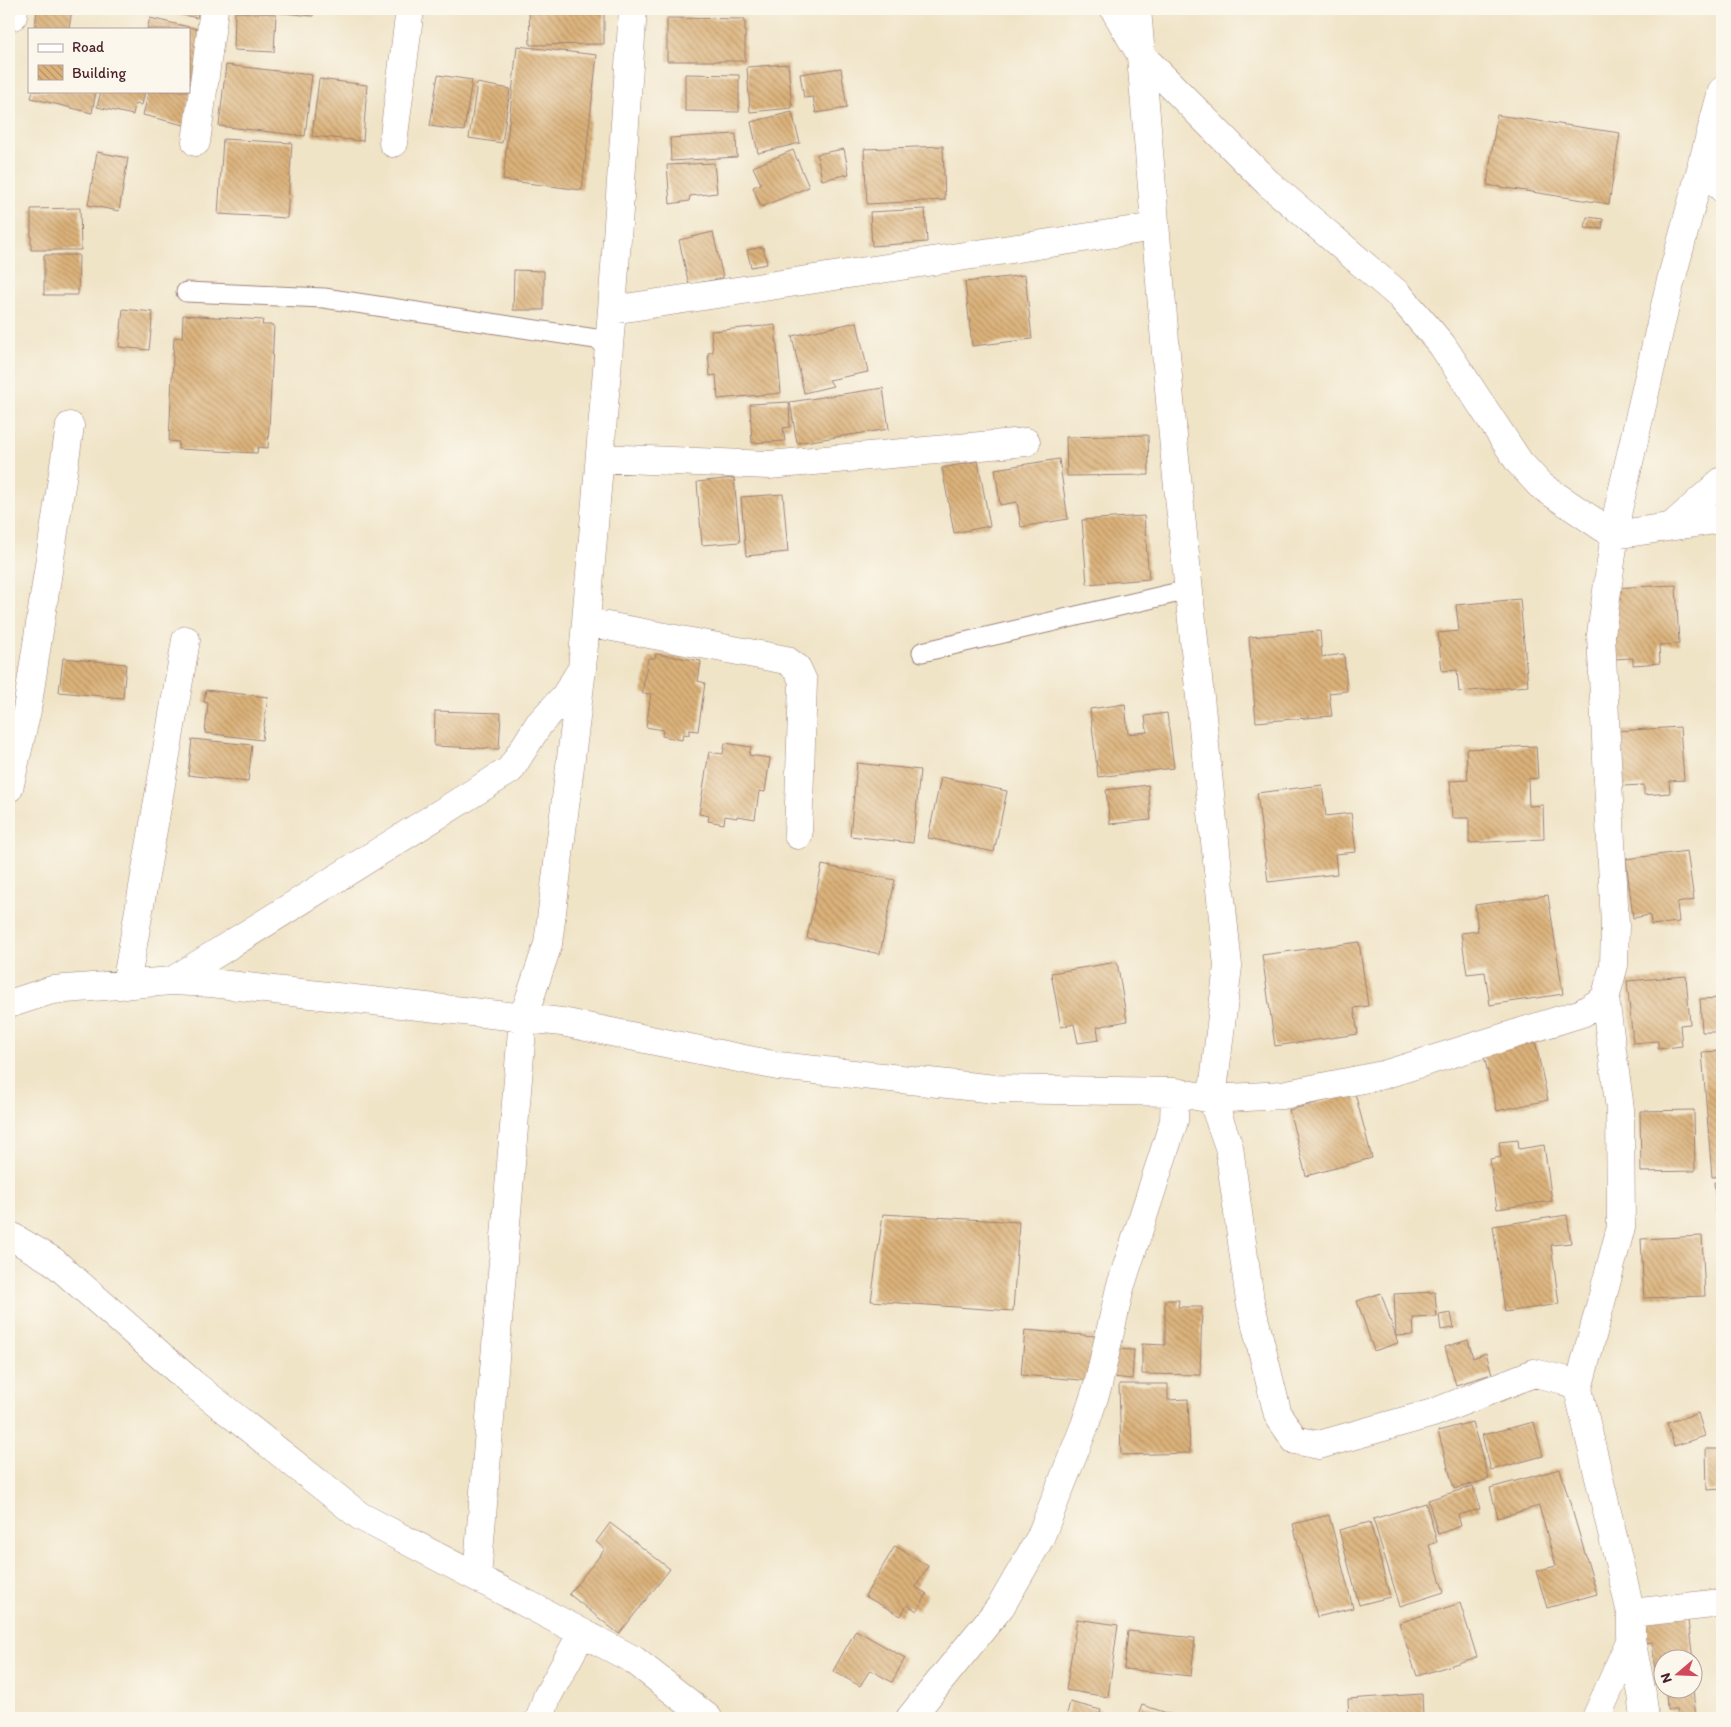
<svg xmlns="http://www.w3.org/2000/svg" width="1731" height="1727" font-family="Itim,sans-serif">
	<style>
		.building { fill: url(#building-back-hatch) }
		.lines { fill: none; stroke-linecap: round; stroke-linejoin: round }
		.lane-casing { stroke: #9d8279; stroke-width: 21 }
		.street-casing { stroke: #9d8279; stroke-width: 29 }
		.lane { stroke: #fff; stroke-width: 19 }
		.street { stroke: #fff; stroke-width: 28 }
	</style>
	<defs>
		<pattern id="building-back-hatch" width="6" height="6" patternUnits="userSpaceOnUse" patternTransform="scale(1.25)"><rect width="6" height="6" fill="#dbb27a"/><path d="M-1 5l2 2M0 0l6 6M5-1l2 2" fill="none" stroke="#b49064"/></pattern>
	</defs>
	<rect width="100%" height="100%" fill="#fbf7ec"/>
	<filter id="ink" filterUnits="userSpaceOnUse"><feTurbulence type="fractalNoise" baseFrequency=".02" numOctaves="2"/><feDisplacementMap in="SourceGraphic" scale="10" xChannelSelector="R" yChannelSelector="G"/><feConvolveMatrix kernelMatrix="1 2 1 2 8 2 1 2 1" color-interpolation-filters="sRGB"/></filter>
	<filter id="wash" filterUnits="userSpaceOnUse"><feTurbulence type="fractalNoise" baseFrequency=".0096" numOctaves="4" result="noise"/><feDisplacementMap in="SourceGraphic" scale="20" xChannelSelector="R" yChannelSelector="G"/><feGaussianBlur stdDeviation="1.12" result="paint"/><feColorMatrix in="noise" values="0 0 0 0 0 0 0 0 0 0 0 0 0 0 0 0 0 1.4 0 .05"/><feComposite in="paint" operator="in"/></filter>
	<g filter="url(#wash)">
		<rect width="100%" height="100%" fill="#f0e4c7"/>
		<g id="blocks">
			<!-- building -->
			<path class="building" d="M 37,9 L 72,9 L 69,29 L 35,29 Z
				M 157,9 L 199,9 L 197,18 Z
				M 254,9 L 314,9 L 313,16 L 254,10 Z
				M 529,9 L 604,9 L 604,44 L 530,45 Z
				M 235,12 L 276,14 L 274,52 L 234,50 Z
				M 150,18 L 206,31 L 195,80 L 189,79 L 189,29 L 147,29 Z
				M 667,18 L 745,19 L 745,61 L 667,61 Z
				M 517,46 L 597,55 L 582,190 L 503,180 Z
				M 788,64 L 792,108 L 750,112 L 747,67 Z
				M 226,65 L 312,75 L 305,136 L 219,126 Z
				M 841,68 L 847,108 L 816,113 L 813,97 L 804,98 L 800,74 Z
				M 685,74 L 739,75 L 739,112 L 685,111 Z
				M 438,75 L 472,80 L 464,131 L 430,126 Z
				M 319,79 L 367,85 L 363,141 L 312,136 Z
				M 189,83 L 194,84 L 184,125 L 143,115 L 149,91 L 189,91 Z
				M 477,83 L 510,89 L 502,143 L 469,138 Z
				M 33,91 L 96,91 L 92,113 L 31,98 Z
				M 101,91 L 145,91 L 142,105 L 135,104 L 133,115 L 97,107 Z
				M 792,112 L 800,143 L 758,153 L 751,122 Z
				M 1497,115 L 1620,133 L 1609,204 L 1487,185 Z
				M 736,134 L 737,157 L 671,161 L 670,138 Z
				M 223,139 L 292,143 L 287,218 L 218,214 Z
				M 943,146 L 945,200 L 867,204 L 864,149 Z
				M 844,149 L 849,174 L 822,180 L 817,154 Z
				M 793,150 L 809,187 L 761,207 L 753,187 L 761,184 L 753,167 Z
				M 97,152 L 128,158 L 119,211 L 88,205 Z
				M 714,163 L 717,193 L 690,196 L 689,201 L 670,204 L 667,165 Z
				M 80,208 L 81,250 L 31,250 L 31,209 Z
				M 925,209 L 927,242 L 872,246 L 870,212 Z
				M 1587,217 L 1603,219 L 1602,229 L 1585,228 Z
				M 713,232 L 723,278 L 689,285 L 679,240 Z
				M 763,247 L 767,264 L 751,267 L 747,250 Z
				M 44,255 L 79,255 L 78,295 L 44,295 Z
				M 514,270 L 544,271 L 544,310 L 513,310 Z
				M 1025,275 L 1032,339 L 972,346 L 965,282 Z
				M 123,309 L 153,312 L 149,350 L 119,347 Z
				M 183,315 L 263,320 L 262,325 L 274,325 L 268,448 L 258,447 L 257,453 L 178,449 L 179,442 L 169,441 L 174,337 L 182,338 Z
				M 857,322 L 868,372 L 829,380 L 833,386 L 804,393 L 792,336 Z
				M 775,325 L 781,393 L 718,399 L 716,375 L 710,376 L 708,353 L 713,352 L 711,331 Z
				M 883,388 L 889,429 L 797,443 L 790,402 Z
				M 789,402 L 790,427 L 783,428 L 785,441 L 752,443 L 750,404 Z
				M 1148,435 L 1149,475 L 1067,476 L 1066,437 Z
				M 1059,459 L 1068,519 L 1021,527 L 1017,502 L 1000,505 L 995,469 Z
				M 978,461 L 990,526 L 954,533 L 942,468 Z
				M 734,478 L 740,542 L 702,545 L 697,482 Z
				M 783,494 L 788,552 L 746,556 L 741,497 Z
				M 1144,516 L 1149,579 L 1087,584 L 1082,520 Z
				M 1676,585 L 1679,644 L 1659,645 L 1660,663 L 1633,665 L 1633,658 L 1613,659 L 1609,588 Z
				M 1520,599 L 1528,686 L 1459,692 L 1457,670 L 1442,671 L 1438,633 L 1459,631 L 1456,605 Z
				M 1320,631 L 1322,657 L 1344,654 L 1347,691 L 1329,693 L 1332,716 L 1256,722 L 1249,637 Z
				M 656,654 L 701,661 L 698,681 L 705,683 L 698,731 L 689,730 L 689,735 L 683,734 L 682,740 L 662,736 L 663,730 L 646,727 L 651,694 L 642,693 L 648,658 L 655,658 Z
				M 63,658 L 126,664 L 123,698 L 59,692 Z
				M 206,690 L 268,697 L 262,740 L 205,733 L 208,703 L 204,702 Z
				M 1125,704 L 1128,734 L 1147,732 L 1145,716 L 1167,713 L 1174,768 L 1098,777 L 1090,709 Z
				M 435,711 L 501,713 L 499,749 L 434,746 Z
				M 1680,727 L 1684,780 L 1669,781 L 1670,793 L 1644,795 L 1644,785 L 1621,786 L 1617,731 Z
				M 192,739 L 252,745 L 248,782 L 188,775 Z
				M 725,743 L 751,747 L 749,755 L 770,758 L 765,792 L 759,791 L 755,819 L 737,816 L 737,818 L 725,816 L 724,824 L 708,821 L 709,816 L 699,814 L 709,752 L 723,754 Z
				M 1536,746 L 1538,778 L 1528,779 L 1529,806 L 1543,805 L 1544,839 L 1469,843 L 1469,818 L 1452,818 L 1450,781 L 1468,780 L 1466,749 Z
				M 857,763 L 920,770 L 913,843 L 850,836 Z
				M 941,777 L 1007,791 L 994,852 L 928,838 Z
				M 1148,785 L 1151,820 L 1110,824 L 1106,790 Z
				M 1322,785 L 1326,816 L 1351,813 L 1356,852 L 1335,854 L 1337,874 L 1268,882 L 1257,793 Z
				M 1687,851 L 1694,900 L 1677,903 L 1679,922 L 1651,925 L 1650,915 L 1633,918 L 1626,859 Z
				M 822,865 L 895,880 L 880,954 L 807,938 Z
				M 1548,895 L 1563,994 L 1490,1005 L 1485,972 L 1467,974 L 1461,933 L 1478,931 L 1475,905 Z
				M 1359,942 L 1368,1006 L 1354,1008 L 1358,1034 L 1275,1046 L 1262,955 Z
				M 1117,962 L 1127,1021 L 1097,1027 L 1099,1040 L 1078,1043 L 1074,1024 L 1061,1027 L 1051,973 Z
				M 1686,976 L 1690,1024 L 1680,1025 L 1682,1046 L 1658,1049 L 1658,1041 L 1633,1043 L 1627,981 Z
				M 1722,998 L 1722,1032 L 1702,1032 L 1700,999 Z
				M 1534,1036 L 1548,1100 L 1497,1111 L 1482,1048 Z
				M 1722,1051 L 1722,1176 L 1712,1177 L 1702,1052 Z
				M 1355,1093 L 1372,1158 L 1306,1176 L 1289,1110 Z
				M 1694,1110 L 1695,1171 L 1641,1172 L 1640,1111 Z
				M 1518,1140 L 1519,1149 L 1544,1145 L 1552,1201 L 1497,1209 L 1490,1159 L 1501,1157 L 1499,1142 Z
				M 1714,1182 L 1722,1182 L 1722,1220 L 1718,1220 Z
				M 883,1214 L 1019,1222 L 1013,1311 L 871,1301 Z
				M 1567,1215 L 1571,1243 L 1551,1245 L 1559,1304 L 1505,1312 L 1493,1226 Z
				M 1702,1236 L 1705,1296 L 1644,1298 L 1641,1239 Z
				M 1435,1292 L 1437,1317 L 1413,1318 L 1414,1335 L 1396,1336 L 1394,1294 Z
				M 1381,1293 L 1398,1343 L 1374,1351 L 1357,1301 Z
				M 1165,1300 L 1179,1300 L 1178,1307 L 1202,1307 L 1200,1375 L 1142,1374 L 1142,1344 L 1165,1345 Z
				M 1451,1313 L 1454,1328 L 1441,1330 L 1439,1315 Z
				M 1025,1330 L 1095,1336 L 1092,1381 L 1021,1375 Z
				M 1468,1340 L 1473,1358 L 1486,1353 L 1492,1374 L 1456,1385 L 1445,1347 Z
				M 1113,1349 L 1134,1350 L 1132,1379 L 1112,1377 Z
				M 1119,1384 L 1168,1384 L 1168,1400 L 1188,1399 L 1190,1453 L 1121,1455 Z
				M 1698,1413 L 1705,1436 L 1674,1446 L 1667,1423 Z
				M 1472,1422 L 1489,1479 L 1454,1489 L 1438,1431 Z
				M 1534,1422 L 1543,1456 L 1491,1470 L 1482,1435 Z
				M 1706,1449 L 1722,1449 L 1722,1489 L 1707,1490 Z
				M 1560,1469 L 1597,1594 L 1547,1608 L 1536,1571 L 1556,1566 L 1539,1506 L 1498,1518 L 1490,1488 Z
				M 1473,1486 L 1480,1509 L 1458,1515 L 1461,1526 L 1438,1534 L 1428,1500 Z
				M 1426,1503 L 1437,1542 L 1429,1545 L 1444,1592 L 1400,1606 L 1373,1519 Z
				M 1329,1515 L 1353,1608 L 1317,1617 L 1293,1524 Z
				M 1370,1522 L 1390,1597 L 1359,1605 L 1339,1530 Z
				M 610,1523 L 670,1569 L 619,1634 L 569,1594 L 605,1549 L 596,1542 Z
				M 895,1546 L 928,1566 L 916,1587 L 927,1594 L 917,1611 L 907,1605 L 901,1616 L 865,1596 Z
				M 1460,1603 L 1477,1657 L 1417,1676 L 1399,1623 Z
				M 1687,1613 L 1693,1660 L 1664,1660 L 1664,1683 L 1661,1683 L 1660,1670 L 1655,1671 L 1652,1642 L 1639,1643 L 1637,1619 Z
				M 1077,1619 L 1118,1625 L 1108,1697 L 1066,1690 Z
				M 856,1630 L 905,1658 L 892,1682 L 870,1670 L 860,1686 L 833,1671 Z
				M 1128,1631 L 1195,1638 L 1191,1676 L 1124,1669 Z
				M 1666,1690 L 1693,1690 L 1696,1718 L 1677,1718 L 1676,1710 L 1667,1710 Z
				M 1422,1694 L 1423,1718 L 1349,1718 L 1348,1699 Z
				M 1070,1702 L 1101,1710 L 1099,1718 L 1066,1718 Z
				M 1142,1705 L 1170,1714 L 1169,1718 L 1137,1718 Z"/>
		</g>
	</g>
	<g filter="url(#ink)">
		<use href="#blocks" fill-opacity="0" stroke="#9d8279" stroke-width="1"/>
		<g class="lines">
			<!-- lane casing -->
			<g class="lane-casing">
				<path id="lane" d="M 186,292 L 324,298 L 609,341
					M 922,652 L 1188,590"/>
			</g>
			<!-- street casing -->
			<g class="street-casing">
				<path id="street" d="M 1114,9 L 1141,55 L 1268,183 L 1400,296 L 1442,345 L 1519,462 L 1540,485 L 1614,535 L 1722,519
					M 1137,9 L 1174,448 L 1228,966 L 1212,1099 L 1229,1147 L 1250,1301 L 1278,1415 L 1295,1440 L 1319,1445 L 1433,1413 L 1534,1373 L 1564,1380 L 1578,1389
					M 13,16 L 14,9
					M 196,142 L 214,9
					M 393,143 L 410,9
					M 1702,162 L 1722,188
					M 612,310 L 1155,227
					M 600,458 L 769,465 L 1026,442
					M 1673,525 L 1722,481
					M 586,622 L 786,660 L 797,668 L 803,681 L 798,835
					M 9,788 L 27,710 L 70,426
					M 172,981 L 510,770 L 539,724 L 565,696 L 580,672
					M 126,985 L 186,640
					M 1605,999 L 1620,1109 L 1621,1227 L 1578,1389 L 1631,1613 L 1631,1639 L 1642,1694 L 1645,1718
					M 9,1004 L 52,990 L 172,981 L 211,983 L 562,1022 L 778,1066 L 995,1089 L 1175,1092 L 1212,1099 L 1282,1095 L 1383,1075 L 1582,1013 L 1605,999 L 1614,965 L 1615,925 L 1601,635 L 1618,510 L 1670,284 L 1722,91
					M 9,1235 L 53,1261 L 192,1383 L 360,1516 L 634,1660 L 708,1718
					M 477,1577 L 523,1018 L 548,944 L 582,669 L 612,310 L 633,9
					M 1631,1613 L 1722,1603
					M 540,1718 L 547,1697 L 582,1633
					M 910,1718 L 1001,1606 L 1040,1538 L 1085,1425 L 1098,1385 L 1120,1288 L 1174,1121 L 1175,1092
					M 1596,1718 L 1631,1639"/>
			</g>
			<!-- lane -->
			<use href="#lane" class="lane"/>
			<!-- street -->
			<use href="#street" class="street"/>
		</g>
	</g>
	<!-- margin -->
	<rect width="1731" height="1727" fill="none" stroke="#fbf7ec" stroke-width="30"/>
	<!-- legend -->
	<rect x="28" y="28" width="162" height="65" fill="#fbf7ec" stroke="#b4a19f"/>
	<rect x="38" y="44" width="25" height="8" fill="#ffffff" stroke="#b4a19f"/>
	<text x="72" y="52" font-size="15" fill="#4a1f2b">Road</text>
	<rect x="38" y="65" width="25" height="15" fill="url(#building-back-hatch)" stroke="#b4a19f"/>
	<text x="72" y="78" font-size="15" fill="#4a1f2b">Building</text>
	<!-- north arrow -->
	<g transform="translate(1678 1674) rotate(251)"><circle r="24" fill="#fbf7ec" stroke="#b4a19f"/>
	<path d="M0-4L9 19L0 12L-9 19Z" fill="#d1495b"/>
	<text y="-8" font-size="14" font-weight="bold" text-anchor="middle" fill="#4a1f2b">N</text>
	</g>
</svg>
